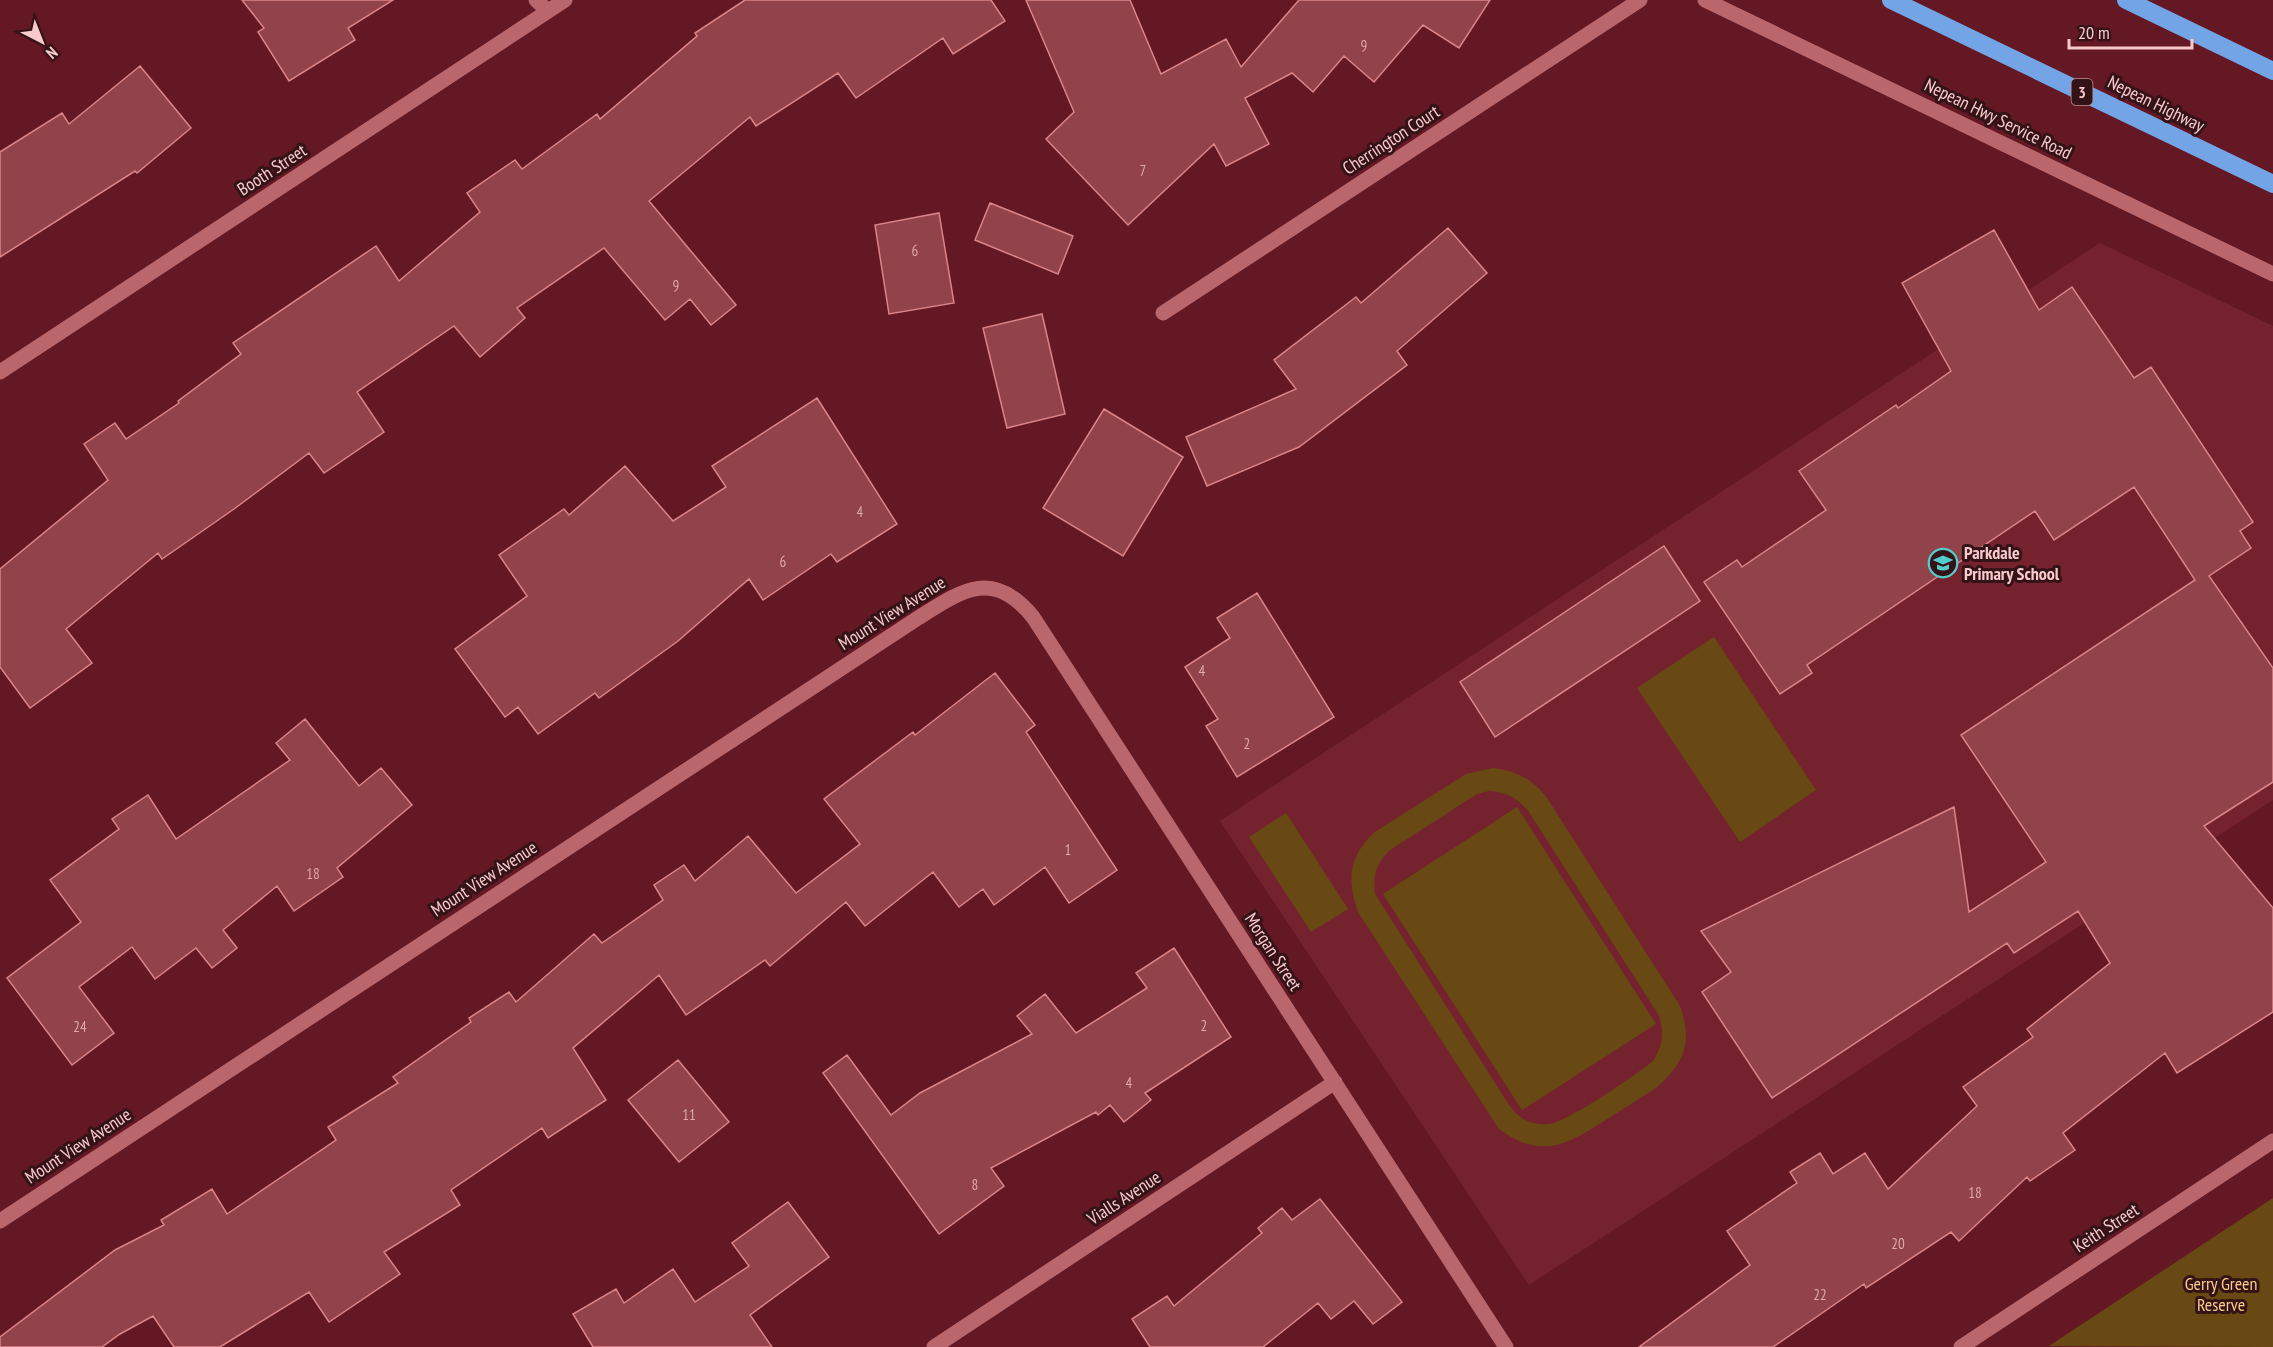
<svg xmlns="http://www.w3.org/2000/svg" width="2273" height="1347" font-family="'PT Sans Narrow',sans-serif">
	<style>
		.built { fill: #75222f }
		.green { fill: #684913; fill-rule: evenodd }
		.building { fill: #91424a; stroke: #db8489; stroke-width: 1.5 }
		.lines { fill: none; stroke-linecap: round; stroke-linejoin: round }
		.street { stroke: #b9666c; stroke-width: 15 }
		.highway { stroke: #73a4e6; stroke-width: 18 }
		.labels { text-anchor: middle; stroke-width: 6; stroke-linejoin: round; paint-order: stroke }
		.number-label { font-size: 15px; fill: #dfa8ab }
		.shield { fill: #341316; stroke: #be9395; stroke-width: 1.5 }
		.shield-label { font-size: 16px; font-weight: bold; fill: #f9cacb }
		.street-label { font-size: 18px; fill: #f9cacb; stroke: #341316 }
		.poi-label { font-size: 18px; font-weight: bold; fill: #f9cacb; stroke: #341316; text-anchor: start }
		.park-label { font-size: 18px; fill: #fbcd8a; stroke: #341316 }
	</style>
	<rect width="100%" height="100%" fill="#641824"/>
	<!-- built -->
	<path class="built" d="M 2100,243 L 2273,326 L 2273,800 L 1529,1285 L 1220,821 Z"/>
	<!-- green -->
	<path class="green" d="M 1714,637 L 1816,790 L 1740,842 L 1637,688 Z
		M 1493,768 C 1517,771 1532,779 1547,798 L 1680,1006 C 1693,1043 1685,1062 1656,1088 C 1638,1100 1619,1111 1601,1123 C 1563,1147 1539,1158 1499,1129 L 1358,912 C 1347,879 1348,857 1375,832 L 1466,774 ZM 1489,791 C 1507,792 1518,798 1529,812 L 1658,1014 C 1665,1031 1663,1045 1653,1061 C 1636,1075 1568,1122 1549,1124 C 1531,1126 1518,1118 1509,1105 L 1375,894 C 1373,875 1376,863 1390,850 L 1477,794 Z
		M 1517,807 L 1656,1024 L 1522,1110 L 1383,894 Z
		M 1286,813 L 1348,909 L 1311,932 L 1249,837 Z
		M 2273,1198 L 2273,1347 L 2049,1346 Z"/>
	<!-- building -->
	<path class="building" d="M 242,0 L 393,0 L 348,28 L 355,40 L 289,81 L 258,32 L 264,28 Z
		M 745,0 L 991,0 L 1005,21 L 953,54 L 943,38 L 856,98 L 838,73 L 756,126 L 750,117 L 649,201 L 736,305 L 711,325 L 690,299 L 665,320 L 604,248 L 517,308 L 525,318 L 480,357 L 454,326 L 357,392 L 384,432 L 324,473 L 309,453 L 234,509 L 162,559 L 158,553 L 66,629 L 92,663 L 30,708 L 0,667 L 0,569 L 108,480 L 84,444 L 115,423 L 126,439 L 179,403 L 178,401 L 241,354 L 233,343 L 376,246 L 399,281 L 480,212 L 467,193 L 515,160 L 522,169 L 597,114 L 600,119 L 697,36 L 695,33 Z
		M 1026,0 L 1130,0 L 1161,74 L 1226,39 L 1241,67 L 1299,0 L 1490,0 L 1459,48 L 1423,25 L 1374,82 L 1344,56 L 1313,92 L 1292,73 L 1245,98 L 1269,144 L 1226,166 L 1214,144 L 1128,225 L 1046,139 L 1074,112 Z
		M 140,66 L 191,128 L 137,173 L 135,171 L 0,257 L 0,152 L 62,113 L 69,124 Z
		M 990,203 L 1073,236 L 1058,274 L 975,240 Z
		M 939,213 L 954,303 L 889,314 L 875,225 Z
		M 1448,228 L 1487,273 L 1397,351 L 1407,365 L 1299,447 L 1207,486 L 1186,437 L 1296,389 L 1274,360 L 1356,297 L 1361,303 Z
		M 1994,230 L 2039,310 L 2072,287 L 2134,378 L 2151,367 L 2253,522 L 2240,531 L 2251,548 L 2209,576 L 2273,668 L 2273,782 L 2204,826 L 2273,908 L 2273,1012 L 2177,1073 L 2165,1053 L 2063,1133 L 2075,1150 L 2030,1181 L 2027,1177 L 1959,1241 L 1951,1232 L 1866,1288 L 1864,1284 L 1773,1347 L 1639,1347 L 1750,1265 L 1727,1231 L 1797,1183 L 1790,1172 L 1820,1153 L 1833,1174 L 1865,1153 L 1888,1189 L 1977,1106 L 1963,1087 L 2033,1037 L 2027,1029 L 2110,963 L 2078,911 L 2014,953 L 2007,943 L 1772,1098 L 1702,992 L 1731,972 L 1701,931 L 1954,807 L 1969,912 L 2046,862 L 1961,735 L 2195,580 L 2134,487 L 2054,540 L 2035,511 L 1807,665 L 1812,673 L 1780,694 L 1704,582 L 1737,560 L 1742,567 L 1826,510 L 1799,471 L 1896,405 L 1898,408 L 1951,371 L 1902,283 Z
		M 1042,314 L 1065,414 L 1007,428 L 983,328 Z
		M 817,398 L 897,524 L 837,562 L 831,554 L 763,600 L 749,579 L 678,641 L 599,698 L 595,693 L 538,734 L 518,707 L 505,717 L 455,649 L 527,596 L 499,555 L 564,509 L 569,515 L 625,466 L 673,521 L 726,487 L 712,466 Z
		M 1104,409 L 1183,457 L 1123,556 L 1043,508 Z
		M 1664,546 L 1700,601 L 1495,737 L 1460,682 Z
		M 1257,593 L 1334,717 L 1237,777 L 1206,726 L 1218,719 L 1185,667 L 1230,638 L 1217,618 Z
		M 995,673 L 1035,725 L 1026,732 L 1117,870 L 1069,903 L 1045,867 L 994,905 L 983,889 L 959,907 L 933,872 L 865,926 L 846,902 L 770,966 L 765,960 L 686,1015 L 659,975 L 573,1048 L 606,1100 L 548,1138 L 542,1128 L 451,1190 L 460,1205 L 384,1252 L 400,1274 L 329,1322 L 309,1292 L 220,1347 L 174,1347 L 153,1316 L 120,1334 L 102,1347 L 0,1347 L 0,1337 L 115,1250 L 164,1225 L 161,1220 L 212,1189 L 227,1214 L 336,1140 L 328,1127 L 398,1083 L 393,1077 L 471,1022 L 469,1018 L 509,992 L 516,1002 L 594,934 L 602,943 L 663,900 L 654,885 L 684,865 L 695,881 L 748,836 L 796,893 L 860,844 L 824,799 L 913,732 L 915,735 Z
		M 305,719 L 359,786 L 381,768 L 412,805 L 337,868 L 343,877 L 294,911 L 277,886 L 223,930 L 237,948 L 212,968 L 196,948 L 155,979 L 132,947 L 79,987 L 114,1033 L 72,1065 L 7,978 L 81,922 L 50,880 L 119,829 L 112,819 L 148,795 L 176,839 L 290,760 L 276,743 Z
		M 1174,948 L 1231,1037 L 1145,1093 L 1151,1100 L 1124,1122 L 1110,1105 L 1098,1115 L 1096,1112 L 991,1168 L 1004,1186 L 939,1234 L 823,1073 L 847,1055 L 891,1115 L 920,1093 L 1032,1034 L 1017,1016 L 1045,994 L 1076,1033 L 1147,988 L 1136,973 Z
		M 678,1060 L 729,1122 L 679,1162 L 628,1100 Z
		M 1320,1199 L 1402,1302 L 1373,1324 L 1354,1301 L 1331,1319 L 1318,1303 L 1263,1347 L 1150,1347 L 1132,1319 L 1167,1296 L 1174,1306 L 1262,1233 L 1258,1228 L 1282,1208 L 1292,1220 Z
		M 788,1202 L 829,1257 L 750,1315 L 772,1347 L 593,1347 L 573,1314 L 616,1289 L 624,1303 L 673,1269 L 695,1302 L 749,1266 L 732,1243 Z"/>
	<g class="lines">
		<!-- street -->
		<path class="street" d="M 536,0 L 548,11
			M 1705,0 L 2273,274
			M 1163,313 L 1640,0
			M 0,372 L 565,0
			M 0,1221 L 918,618 C 962,590 993,568 1033,617 L 1506,1347
			M 934,1347 L 1335,1082
			M 1961,1347 L 2273,1141"/>
		<!-- highway -->
		<path class="highway" d="M 1891,0 L 2273,184
			M 2126,0 L 2273,71"/>
	</g>
	<!-- icons -->
	<defs>
		<g id="school-ring" transform="scale(1.5)"><circle r="9.5" fill="#341316" stroke="#52cdce" stroke-width="1.5"/><path d="M0-5L7-2L0 1L-7-2ZM-4 1L0 2.5L4 1V4Q0 6-4 4Z" fill="#52cdce"/></g>
	</defs>
	<g fill-rule="evenodd">
		<use href="#school-ring" x="1943" y="563"/>
	</g>
	<g class="labels">
		<!-- number labels -->
		<g class="number-label">
			<text x="1364" y="51">9</text>
			<text x="1143" y="176">7</text>
			<text x="915" y="256">6</text>
			<text x="676" y="291">9</text>
			<text x="860" y="517">4</text>
			<text x="783" y="567">6</text>
			<text x="1202" y="676">4</text>
			<text x="1247" y="749">2</text>
			<text x="1068" y="855">1</text>
			<text x="313" y="879">18</text>
			<text x="1204" y="1031">2</text>
			<text x="80" y="1032">24</text>
			<text x="1129" y="1088">4</text>
			<text x="689" y="1120">11</text>
			<text x="975" y="1190">8</text>
			<text x="1975" y="1198">18</text>
			<text x="1898" y="1249">20</text>
			<text x="1820" y="1300">22</text>
		</g>
		<!-- shield labels -->
		<rect class="shield" x="2071.5" y="79" width="21" height="26" rx="4.5"/>
		<g class="shield-label">
			<text x="2082" y="98">3</text>
		</g>
		<!-- street labels -->
		<g class="street-label">
			<text transform="translate(2156 104) rotate(26)" y="6">Nepean Highway</text>
			<text transform="translate(1998 119) rotate(26)" y="6">Nepean Hwy Service Road</text>
			<text transform="translate(1391 140) rotate(-33)" y="6">Cherrington Court</text>
			<text transform="translate(272 170) rotate(-33)" y="6">Booth Street</text>
			<text transform="translate(892 613) rotate(-32)" y="6">Mount View Avenue</text>
			<text transform="translate(484 879) rotate(-33)" y="6">Mount View Avenue</text>
			<text transform="translate(1273 952) rotate(57)" y="6">Morgan Street</text>
			<text transform="translate(78 1146) rotate(-33)" y="6">Mount View Avenue</text>
			<text transform="translate(1124 1198) rotate(-33)" y="6">Vialls Avenue</text>
			<text transform="translate(2106 1228) rotate(-33)" y="6">Keith Street</text>
		</g>
		<!-- poi labels -->
		<g class="poi-label">
			<text x="1964" y="559">Parkdale<tspan x="1964" dy="21">Primary School</tspan></text>
		</g>
		<!-- park labels -->
		<g class="park-label">
			<text x="2221" y="1290">Gerry Green<tspan x="2221" dy="21">Reserve</tspan></text>
		</g>
	</g>
	<!-- north arrow -->
	<g transform="translate(42 42) rotate(138)" stroke="#341316" stroke-width="4.5" paint-order="stroke">
	<path d="M0-4.5L10 22L0 15L-10 22Z" fill="#f9cacb"/>
	<text y="-9" font-size="16" font-weight="bold" text-anchor="middle" fill="#f9cacb">N</text>
	</g>
	<!-- scale -->
	<path d="M2069 39v9h123v-9" fill="none" stroke="#f9cacb" stroke-width="3"/>
	<text x="2078" y="39" font-size="18" fill="#f9cacb" stroke="#341316" stroke-width="4.5" paint-order="stroke">20 m</text>
</svg>
